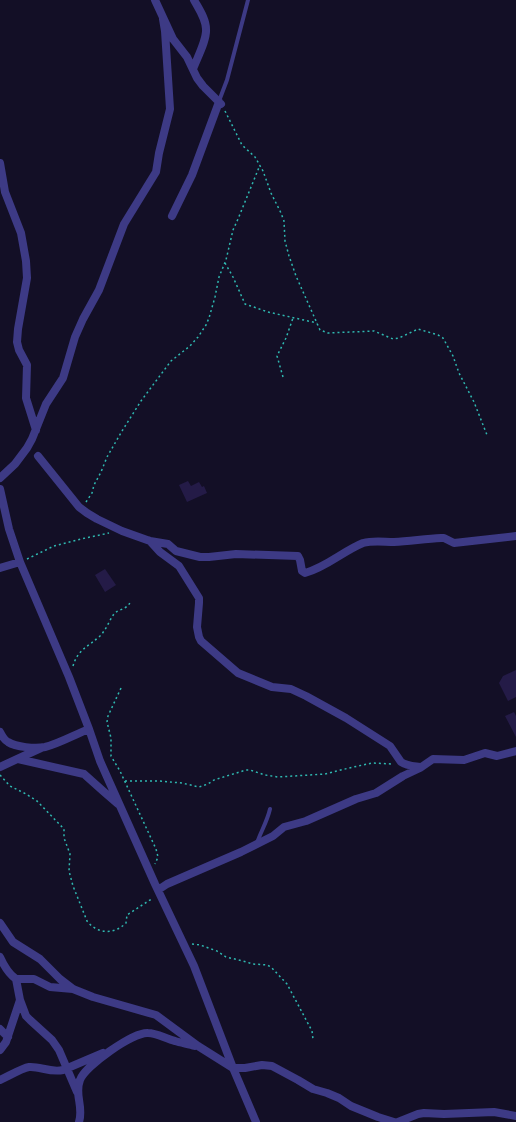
<svg xmlns="http://www.w3.org/2000/svg" width="516" height="1122" font-family="Inter,sans-serif">
	<style>
		.building { fill: #241b47 }
		.lines { fill: none; stroke-linecap: round; stroke-linejoin: round }
		.path { stroke: #2fb8b0; stroke-width: 1.5; stroke-dasharray: 2 3; stroke-linecap: butt }
		.service { stroke: #3d3a85; stroke-width: 4 }
		.minor { stroke: #3d3a85; stroke-width: 8 }
	</style>
	<rect width="100%" height="100%" fill="#130f26"/>
	<!-- building -->
	<path class="building" d="M 188,481 L 191,486 L 199,482 L 202,487 L 204,486 L 207,493 L 187,502 L 179,485 Z
		M 105,569 L 116,585 L 105,592 L 95,575 Z
		M 516,670 L 516,697 L 508,701 L 499,683 L 503,676 Z
		M 514,712 L 516,716 L 516,737 L 505,716 Z"/>
	<g class="lines">
		<!-- path -->
		<path class="path" d="M 225,111 L 242,145 L 255,157 L 263,171 L 271,193 L 281,213 L 284,221 L 285,241 L 289,256 L 296,276 L 320,330 L 328,333 L 374,331 L 393,339 L 399,338 L 418,329 L 438,335 L 443,338 L 453,356 L 459,373 L 474,402 L 487,435
			M 225,263 L 233,277 L 245,304 L 268,312 L 317,323
			M 283,377 L 277,356 L 286,338 L 293,318
			M 86,502 L 92,493 L 94,485 L 101,472 L 107,457 L 122,431 L 141,401 L 171,361 L 190,346 L 198,337 L 206,325 L 209,318 L 215,297 L 219,277 L 226,260 L 233,230 L 238,219 L 260,165
			M 27,559 L 54,546 L 81,539 L 109,533
			M 73,666 C 78,649 88,647 100,636 C 106,630 109,621 114,614 C 119,608 126,611 131,601
			M 121,688 L 108,716 L 107,722 L 111,738 L 111,756 L 120,771 L 156,849 L 158,857 L 155,864
			M 0,775 L 10,786 L 26,794 L 37,801 L 64,829 L 64,838 L 70,854 L 69,871 L 73,886 L 87,921 C 97,934 114,935 126,923 L 127,915 L 153,898
			M 125,781 L 159,781 L 182,783 L 199,787 L 208,784 L 214,780 L 246,770 L 250,770 L 265,775 L 278,777 L 325,774 L 349,768 L 372,763 L 393,764
			M 192,944 L 200,945 L 217,951 L 226,957 L 243,961 L 253,964 L 267,965 L 271,967 L 287,984 L 312,1031 L 313,1039"/>
		<!-- service -->
		<path class="service" d="M 219,101 L 227,80 L 248,0
			M 257,843 C 261,831 267,822 270,809"/>
		<!-- minor -->
		<path class="minor" d="M 155,0 L 173,39 L 187,57 L 197,78 L 203,86 L 221,104
			M 193,69 C 197,58 207,40 206,29 C 206,19 199,9 194,0
			M 0,163 L 5,192 L 21,233 L 26,261 L 27,278 L 18,329 L 17,342 L 19,350 L 27,365 L 26,398 L 36,430
			M 172,216 L 192,175 L 219,102
			M 38,456 L 79,507 L 87,513 L 97,519 L 122,531 L 150,541 L 168,544 L 176,551 L 200,557 L 209,557 L 236,554 L 298,556 L 300,560 L 302,571 L 305,573 C 327,567 343,551 363,543 C 374,540 384,542 394,542 C 410,541 425,539 441,538 L 444,538 L 454,543 L 516,536
			M 0,478 L 15,464 L 27,448 L 32,439 L 46,404 L 63,378 L 75,337 L 83,319 L 99,290 L 124,224 L 156,172 L 159,153 L 170,109 L 165,31 L 163,19
			M 0,489 L 9,529 L 20,562 L 69,677 L 89,729 L 100,761 L 155,884 L 194,966 L 233,1068 L 256,1122
			M 150,541 L 160,552 L 179,566 L 199,598 L 199,603 L 197,627 L 199,637 L 201,641 L 238,673 L 272,687 L 291,689 L 306,696 L 346,718 L 390,746 L 401,762 C 407,766 413,766 420,767
			M 0,568 L 20,562
			M 0,732 C 2,736 4,740 8,742 C 16,747 35,749 45,747 C 58,744 76,734 89,729
			M 18,759 L 84,774 L 103,791 L 118,804
			M 0,767 L 41,748
			M 158,890 L 167,884 L 241,852 L 273,836 L 284,827 L 306,821 L 356,799 L 376,793 L 403,776 L 420,768 L 433,759 L 464,760 L 485,753 L 497,756 L 516,751
			M 0,923 L 13,942 L 40,959 L 60,979 L 73,989 L 93,997 L 156,1015 L 198,1046 L 233,1068 L 245,1068 L 262,1065 L 272,1066 L 298,1080 L 313,1089 L 327,1093 L 339,1098 L 351,1106 L 378,1117 L 394,1122
			M 0,957 C 4,966 9,974 16,979 L 34,979 L 50,987 L 73,989
			M 20,1000 L 26,1016 L 30,1020 L 52,1040 L 59,1050 L 77,1092
			M 0,1029 L 8,1037
			M 0,1050 L 6,1042 L 20,1000 L 16,979
			M 0,1080 C 7,1077 22,1068 29,1067 C 40,1066 50,1073 63,1070 L 103,1053
			M 79,1122 C 84,1106 74,1095 80,1080 C 85,1066 133,1032 148,1033 C 157,1033 166,1039 175,1041 C 181,1043 189,1044 195,1046
			M 398,1122 L 418,1114 L 424,1113 L 444,1114 L 494,1112 L 516,1116"/>
	</g>
</svg>
